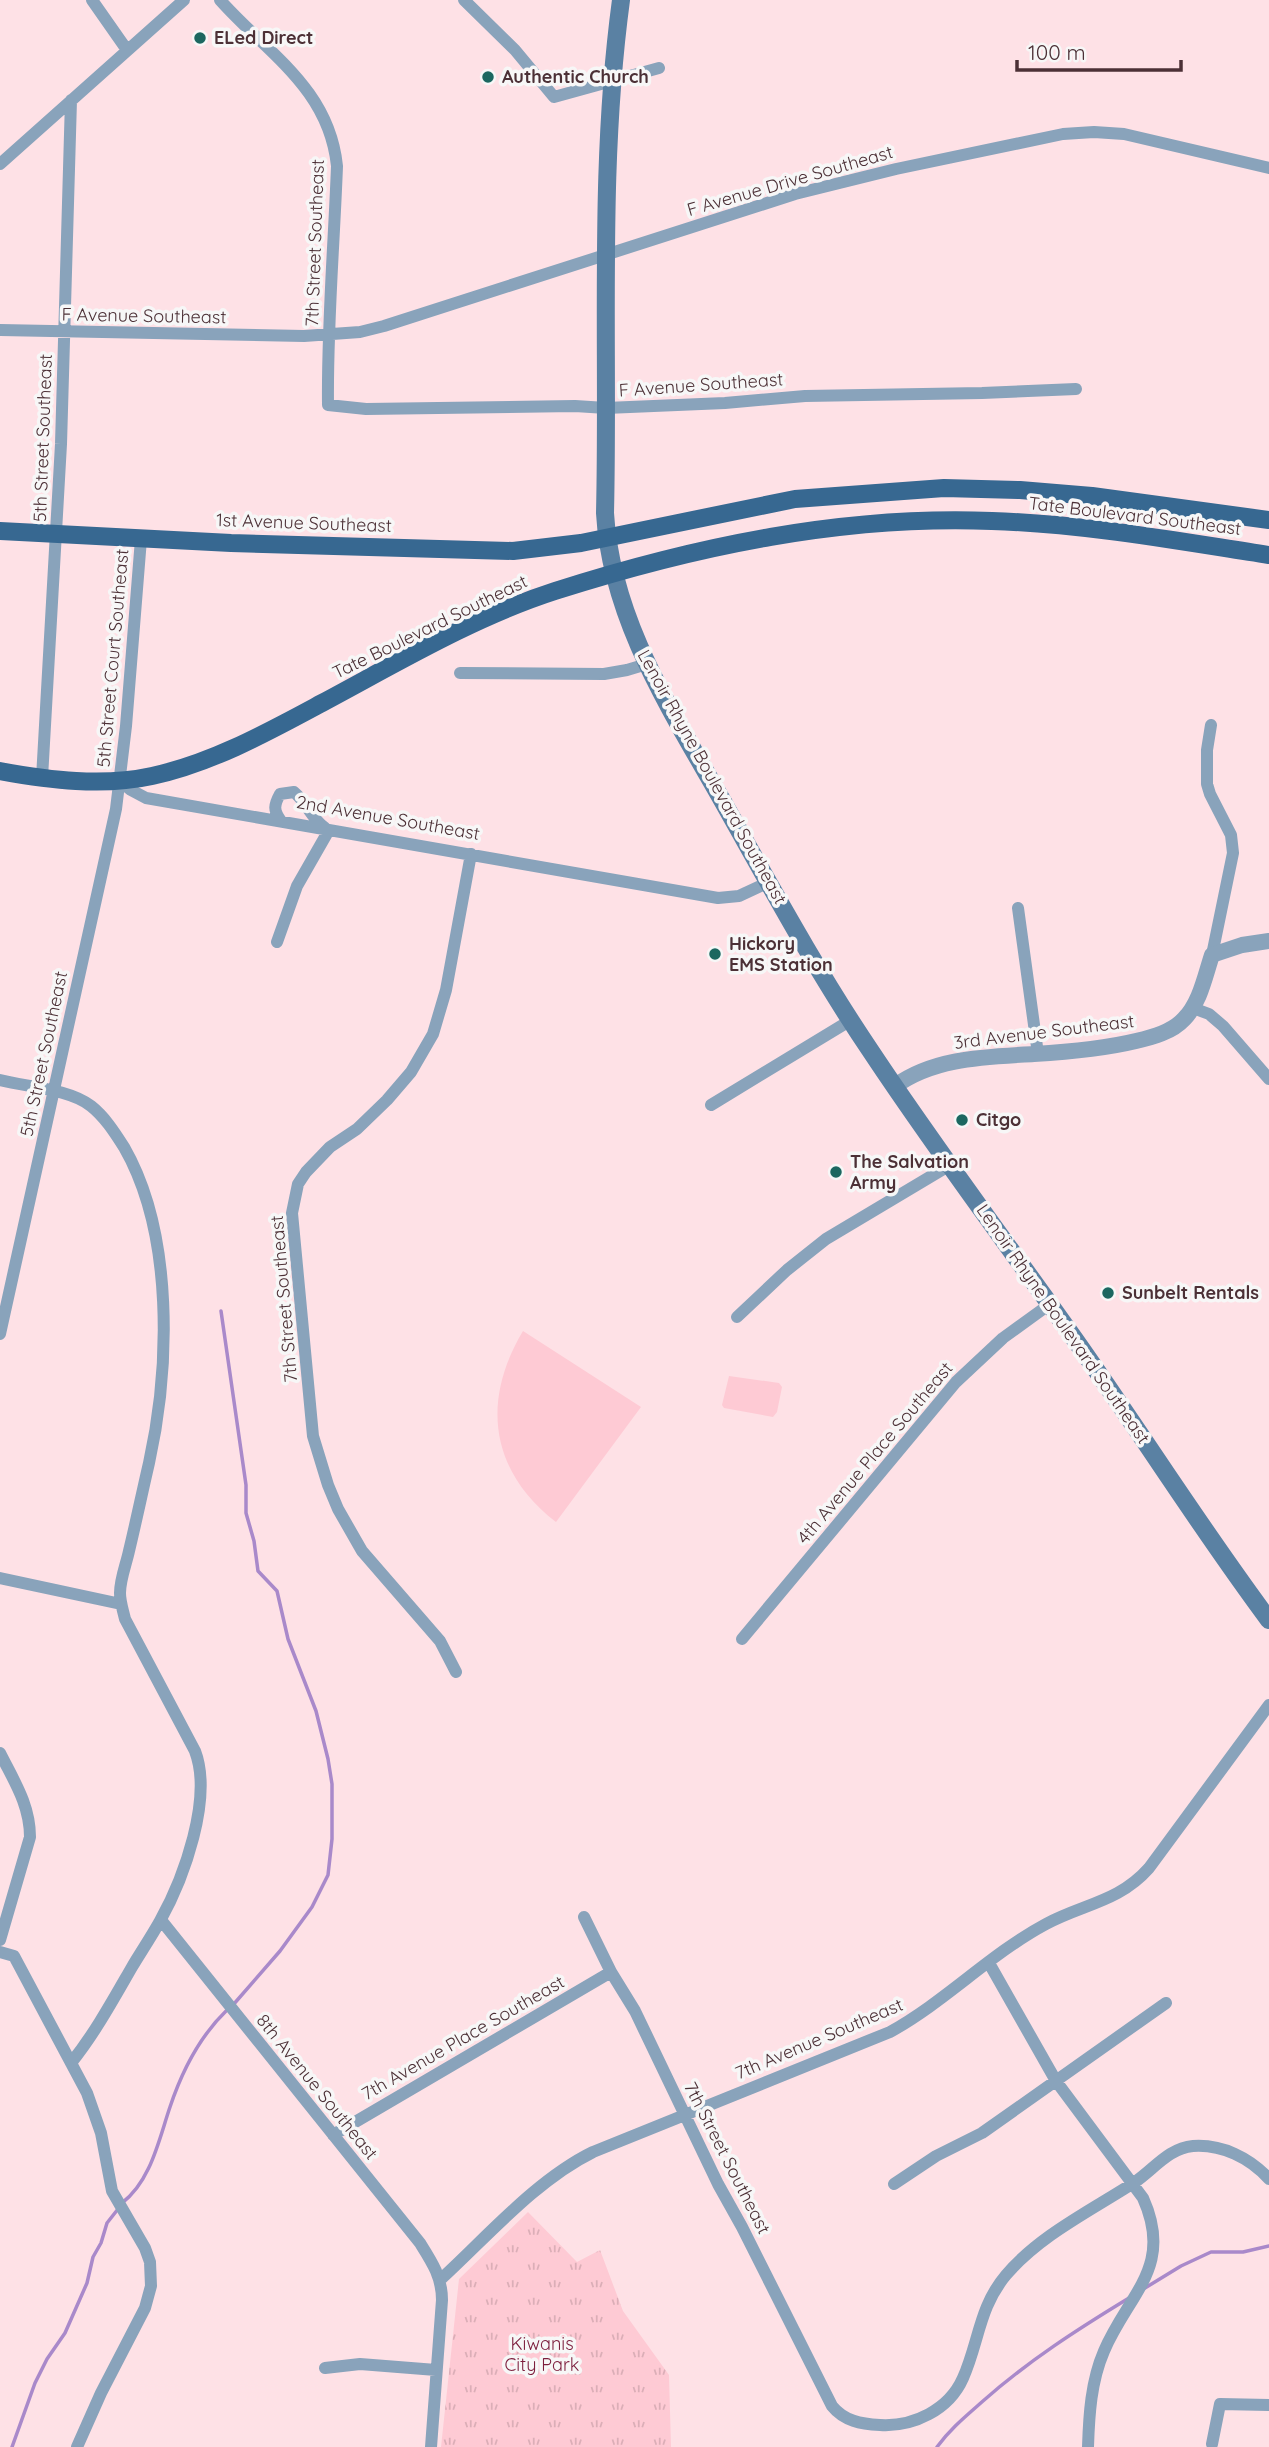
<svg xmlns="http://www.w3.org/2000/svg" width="1269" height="2447" font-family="Quicksand,sans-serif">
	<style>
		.grass { fill: #fecad4 }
		.park { fill: url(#park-tufts) }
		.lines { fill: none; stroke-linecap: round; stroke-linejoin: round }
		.stream { stroke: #a989ca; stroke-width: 3.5 }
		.minor { stroke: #89a3bb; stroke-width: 12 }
		.tertiary { stroke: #89a3bb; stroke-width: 16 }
		.secondary { stroke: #5a81a3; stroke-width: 18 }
		.primary { stroke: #376891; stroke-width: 18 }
		.poi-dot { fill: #1c6760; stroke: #f7f7f7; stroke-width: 2.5 }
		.labels { text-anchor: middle; stroke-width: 7; stroke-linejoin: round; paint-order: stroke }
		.poi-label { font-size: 18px; font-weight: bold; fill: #4c3036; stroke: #f7f7f7; text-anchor: start }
		.street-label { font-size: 18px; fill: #4c3036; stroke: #f7f7f7 }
		.park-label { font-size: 18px; fill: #7c1d3c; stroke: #f7f7f7 }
	</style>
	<defs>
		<pattern id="park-tufts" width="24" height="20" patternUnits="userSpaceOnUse" patternTransform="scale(1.75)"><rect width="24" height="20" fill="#fecad4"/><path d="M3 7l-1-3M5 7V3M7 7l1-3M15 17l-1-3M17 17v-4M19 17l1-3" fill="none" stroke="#dbaeb7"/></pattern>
	</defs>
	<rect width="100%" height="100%" fill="#fee1e6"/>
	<!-- grass -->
	<path class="grass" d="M 523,1331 L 641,1407 L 556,1522 C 490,1471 481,1401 523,1331 Z
		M 729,1376 L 779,1383 L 782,1387 L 777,1412 L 773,1417 L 724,1408 L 722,1405 Z"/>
	<!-- park -->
	<path class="park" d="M 528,2212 L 577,2262 L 600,2250 L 623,2311 L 669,2375 L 671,2447 L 441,2447 L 459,2279 Z"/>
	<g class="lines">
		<!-- stream -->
		<path class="stream" d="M 221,1311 L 246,1485 L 246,1513 L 254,1541 L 258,1571 L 277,1591 L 288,1639 L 316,1711 L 328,1759 L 332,1784 L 332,1839 L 328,1875 L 312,1907 L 280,1951 L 233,2005
			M 122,2203 C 151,2181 159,2139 170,2107 C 182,2071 200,2036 227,2010
			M 1145,2288 L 1181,2266 L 1211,2252 L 1243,2252 L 1269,2246
			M 12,2447 L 35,2383 L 47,2359 L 65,2333 L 87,2283 L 93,2257 L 101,2243 L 107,2223 L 118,2209
			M 937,2447 C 950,2429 966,2416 983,2401 C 1028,2361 1078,2329 1129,2298"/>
		<!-- minor -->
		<path class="minor" d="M 92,0 L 127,50
			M 220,0 C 267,53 329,88 337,166 C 334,246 327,326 328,405 L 366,409 L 575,406 L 606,408 L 725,403 L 805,396 L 982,393 L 1076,389
			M 464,0 L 515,50 L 554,97 L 659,68
			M 0,164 L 184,0
			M 0,330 L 304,336 L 360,332 L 384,326 L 795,194 L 896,169 L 1063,134 L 1094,132 L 1124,134 L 1269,168
			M 460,673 L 604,674 L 627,670 L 647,664
			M 1211,725 L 1207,750 L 1207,784 L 1210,794 L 1231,835 L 1233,853 L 1212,955
			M 42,778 L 61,444 L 71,100
			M 120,781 L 131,790 L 146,798 L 718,898 L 739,896 L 769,882
			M 281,821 C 273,810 274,805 280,794 L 294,792 C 307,803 311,818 325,828
			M 1018,908 L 1038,1054
			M 277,942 L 297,886 L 329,830
			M 1193,1008 L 1209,1014 L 1223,1026 L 1269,1079
			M 0,1080 C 27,1087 70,1089 91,1106 C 105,1117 115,1133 124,1147 C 174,1234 170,1368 149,1463 C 142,1493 136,1522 129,1551 C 126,1565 120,1579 120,1593 C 120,1602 123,1610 125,1619 L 195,1751 C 213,1798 184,1878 160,1921 C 151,1937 141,1952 132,1967 C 113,2000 95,2033 71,2063
			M 711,1105 L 851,1020
			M 737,1317 L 787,1270 L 826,1239 L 950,1165
			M 0,1334 L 116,809 L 126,726 L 141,539
			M 0,1578 L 121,1604
			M 742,1639 L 956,1382 L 1003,1338 L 1050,1304
			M 456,1672 L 440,1641 L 362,1551 L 338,1509 L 328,1485 L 313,1436 L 292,1213 L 298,1184 L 306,1172 L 330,1147 L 357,1129 L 387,1100 L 411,1072 L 433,1034 L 446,990 L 471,854
			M 0,1753 C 14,1781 30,1805 30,1837 L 0,1940
			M 584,1917 L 611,1972 L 635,2011 L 718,2184 L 742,2227 L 832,2406 C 844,2421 861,2424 880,2425 C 913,2427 949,2410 963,2378 C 979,2342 979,2307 1006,2275 C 1040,2235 1092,2210 1135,2182 C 1154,2169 1169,2148 1193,2146 C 1222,2144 1250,2158 1269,2179
			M 161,1920 L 420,2243 C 432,2262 442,2277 442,2300 L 431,2447
			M 0,1952 L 14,1956 L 87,2093 L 101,2133 L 112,2191 L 145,2248 L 150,2262 L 151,2286 L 145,2308 L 101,2393 L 77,2447
			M 989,1963 L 1056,2081 L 1143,2198 C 1174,2267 1129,2293 1104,2351 C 1091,2381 1089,2415 1088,2447
			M 333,2135 L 611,1972
			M 894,2184 L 936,2156 L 982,2133 L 1166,2003
			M 440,2280 C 487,2237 536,2180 593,2152 L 890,2032 C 946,2001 990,1954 1046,1924 C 1083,1904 1119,1902 1149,1868 L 1269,1705
			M 325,2368 L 360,2364 L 436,2370
			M 1212,2444 L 1220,2404 L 1269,2405"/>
		<!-- tertiary -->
		<path class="tertiary" d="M 895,1086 C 935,1057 987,1057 1034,1054 C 1068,1052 1103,1049 1136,1041 C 1153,1037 1172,1032 1184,1019 C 1200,1003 1205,976 1212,955 L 1242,945 L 1269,941"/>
		<!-- secondary -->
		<path class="secondary" d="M 621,0 C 598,170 609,342 605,513 C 611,619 671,710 722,800 C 770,885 817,972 872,1053 C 937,1151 1008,1245 1076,1341 C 1141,1433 1201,1529 1269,1620"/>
		<!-- primary -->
		<path class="primary" d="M 0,531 L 231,543 L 513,551 L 581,543 L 795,499 L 944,488 L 1020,490 L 1092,496 L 1269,520
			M 0,771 C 50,780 102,787 152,776 C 212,763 268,732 322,703 C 397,663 474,617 555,591 C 696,546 844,515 992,521 C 1085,524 1177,541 1269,555"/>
	</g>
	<!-- markers -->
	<g class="poi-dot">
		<circle cx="200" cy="38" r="7"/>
		<circle cx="488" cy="77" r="7"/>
		<circle cx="715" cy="954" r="7"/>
		<circle cx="962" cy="1120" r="7"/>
		<circle cx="836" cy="1172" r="7"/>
		<circle cx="1108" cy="1293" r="7"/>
	</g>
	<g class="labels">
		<!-- poi labels -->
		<g class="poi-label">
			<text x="214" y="44">ELed Direct</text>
			<text x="502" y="83">Authentic Church</text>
			<text x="729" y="950">Hickory<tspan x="729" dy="21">EMS Station</tspan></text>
			<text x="976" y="1126">Citgo</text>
			<text x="850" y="1168">The Salvation<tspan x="850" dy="21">Army</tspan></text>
			<text x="1122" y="1299">Sunbelt Rentals</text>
		</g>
		<!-- street labels -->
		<g class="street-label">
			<text transform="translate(790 181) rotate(-16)" y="6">F Avenue Drive Southeast</text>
			<text transform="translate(315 243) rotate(-88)" y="6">7th Street Southeast</text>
			<text transform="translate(144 316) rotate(1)" y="6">F Avenue Southeast</text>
			<text transform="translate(701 385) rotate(-4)" y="6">F Avenue Southeast</text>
			<text transform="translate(43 438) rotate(-88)" y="6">5th Street Southeast</text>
			<text transform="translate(1135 516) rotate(7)" y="6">Tate Boulevard Southeast</text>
			<text transform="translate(304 523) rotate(2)" y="6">1st Avenue Southeast</text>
			<text transform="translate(430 627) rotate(-26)" y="6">Tate Boulevard Southeast</text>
			<text transform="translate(113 658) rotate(-85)" y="6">5th Street Court Southeast</text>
			<text transform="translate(712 777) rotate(61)" y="6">Lenoir Rhyne Boulevard Southeast</text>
			<text transform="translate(388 818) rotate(10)" y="6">2nd Avenue Southeast</text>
			<text transform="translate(1044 1032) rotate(-7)" y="6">3rd Avenue Southeast</text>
			<text transform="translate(44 1054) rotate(-78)" y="6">5th Street Southeast</text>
			<text transform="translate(284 1299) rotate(-95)" y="6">7th Street Southeast</text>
			<text transform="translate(1063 1324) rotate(55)" y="6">Lenoir Rhyne Boulevard Southeast</text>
			<text transform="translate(875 1453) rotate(-50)" y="6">4th Avenue Place Southeast</text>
			<text transform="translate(463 2038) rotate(-30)" y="6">7th Avenue Place Southeast</text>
			<text transform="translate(819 2039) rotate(-23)" y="6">7th Avenue Southeast</text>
			<text transform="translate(317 2087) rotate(51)" y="6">8th Avenue Southeast</text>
			<text transform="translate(727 2158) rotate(63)" y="6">7th Street Southeast</text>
		</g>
		<!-- park labels -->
		<g class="park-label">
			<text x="542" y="2350">Kiwanis<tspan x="542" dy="21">City Park</tspan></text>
		</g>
	</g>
	<!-- scale -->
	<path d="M1017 60v10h164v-10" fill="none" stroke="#4c3036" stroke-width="3.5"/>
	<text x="1028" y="60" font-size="21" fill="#4c3036" stroke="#f7f7f7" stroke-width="5" paint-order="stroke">100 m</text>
</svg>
